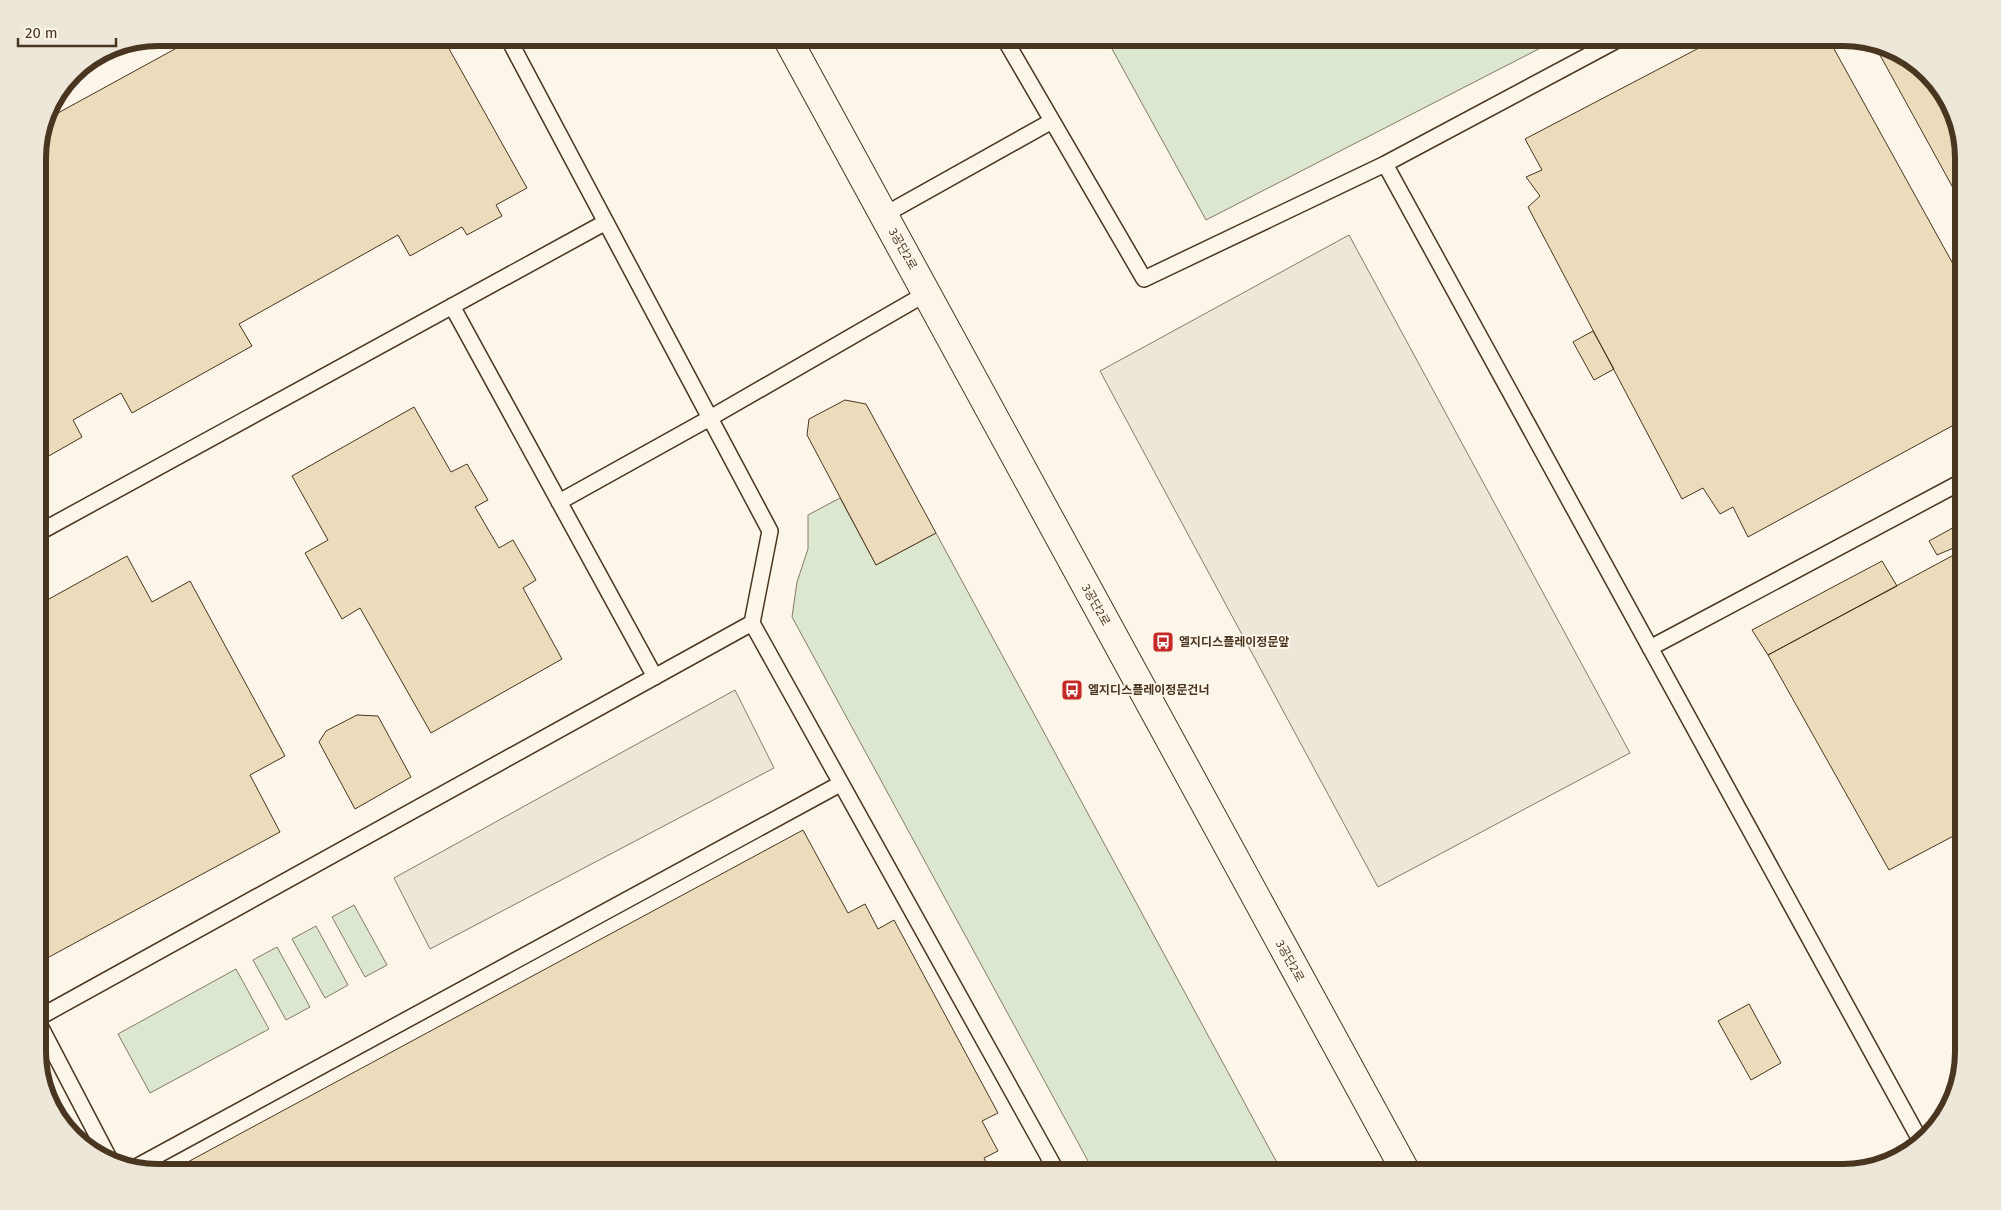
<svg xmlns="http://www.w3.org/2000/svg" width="2001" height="1210" font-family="'Fira Sans','Noto Sans KR',sans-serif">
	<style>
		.green { fill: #dce7d0; stroke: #887966 }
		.parking { fill: #ede7d9; stroke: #887966 }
		.building { fill: #ecdcbc; stroke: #4a3520 }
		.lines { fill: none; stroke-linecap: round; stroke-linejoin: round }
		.service-casing { stroke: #4a3520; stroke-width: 18 }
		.tertiary-casing { stroke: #4a3520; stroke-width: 30 }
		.service { stroke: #fbf6e9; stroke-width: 15 }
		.tertiary { stroke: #fbf6e9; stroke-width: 28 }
		.labels { text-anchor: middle; stroke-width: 4; stroke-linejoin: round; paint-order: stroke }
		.street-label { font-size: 12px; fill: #4a3520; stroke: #fbf6e9 }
		.poi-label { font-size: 12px; font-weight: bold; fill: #4a3520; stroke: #fbf6e9; text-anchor: start }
		.rim { fill: none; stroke: #4a3520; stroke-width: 6 }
	</style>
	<rect width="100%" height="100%" fill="#fbf6e9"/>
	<!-- green -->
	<path class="green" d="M 1106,38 L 1560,38 L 1206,220 Z
		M 840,498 L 876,565 L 936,533 L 1282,1172 L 1094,1172 L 792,617 L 797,582 L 808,549 L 808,515 Z
		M 354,905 L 387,965 L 365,977 L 332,917 Z
		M 316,926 L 348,985 L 325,998 L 292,939 Z
		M 277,947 L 310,1007 L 286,1020 L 253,960 Z
		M 236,969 L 269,1029 L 150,1093 L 118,1034 Z"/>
	<!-- parking -->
	<path class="parking" d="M 1349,235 L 1630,753 L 1378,887 L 1100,371 Z
		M 735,690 L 774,768 L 430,949 L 394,878 Z"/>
	<!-- building -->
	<path class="building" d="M 195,38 L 443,38 L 527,188 L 496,205 L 502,216 L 467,235 L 462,227 L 410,256 L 398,235 L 239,324 L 252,346 L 132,413 L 121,393 L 73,420 L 82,437 L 47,457 L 41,447 L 38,449 L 38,150 L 46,116 L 47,119 Z
		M 1718,38 L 1828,38 L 1963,282 L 1963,420 L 1748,537 L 1733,507 L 1720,514 L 1703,488 L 1682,499 L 1528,207 L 1540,196 L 1526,177 L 1542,170 L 1525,139 Z
		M 1875,46 L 1903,54 L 1947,98 L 1963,150 L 1963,206 Z
		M 1593,331 L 1614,369 L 1594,380 L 1573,342 Z
		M 845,400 L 866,404 L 936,533 L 876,565 L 807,435 L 809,419 Z
		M 414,407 L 451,472 L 467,464 L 488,500 L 475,507 L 499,548 L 513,540 L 536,580 L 523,588 L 562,659 L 431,733 L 360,608 L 342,619 L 305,553 L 328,540 L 292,476 Z
		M 1958,525 L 1963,537 L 1963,544 L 1937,555 L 1929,541 Z
		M 1963,550 L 1963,831 L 1889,870 L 1768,655 Z
		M 127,556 L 152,602 L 190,581 L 285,756 L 250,775 L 280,832 L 38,963 L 38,605 Z
		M 1882,561 L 1897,586 L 1768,655 L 1752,630 Z
		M 357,715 L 378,716 L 411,777 L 355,809 L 319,742 L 326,731 Z
		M 803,830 L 848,913 L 865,904 L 878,929 L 894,920 L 998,1113 L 982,1121 L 998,1151 L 984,1158 L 991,1172 L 189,1172 L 184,1164 Z
		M 1749,1004 L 1781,1063 L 1751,1080 L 1718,1021 Z"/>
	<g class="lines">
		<!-- service casing -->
		<g class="service-casing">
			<path id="service" d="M 508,38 L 770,531 L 752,623 L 1057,1172
				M 1004,38 L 1144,279 L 1385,164 L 1621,38
				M 1385,164 L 1920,1140
				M 884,215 L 1052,121
				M 452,306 L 655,677
				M 559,502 L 710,418 L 927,293
				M 38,533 L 606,222
				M 1650,648 L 1963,481
				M 38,1018 L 752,623
				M 38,1022 L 110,1160
				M 136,1167 L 840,784"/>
		</g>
		<!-- tertiary casing -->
		<g class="tertiary-casing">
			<path id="tertiary" d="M 787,38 L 1406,1172"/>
		</g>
		<!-- service -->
		<use href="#service" class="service"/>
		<!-- tertiary -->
		<use href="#tertiary" class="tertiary"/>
	</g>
	<!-- icons -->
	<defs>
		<g id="bus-square" transform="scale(1.125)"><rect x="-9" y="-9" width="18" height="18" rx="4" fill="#c62828" stroke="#fbf6e9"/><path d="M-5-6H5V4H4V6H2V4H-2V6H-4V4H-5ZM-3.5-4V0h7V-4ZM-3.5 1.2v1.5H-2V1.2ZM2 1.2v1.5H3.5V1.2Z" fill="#fff"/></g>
	</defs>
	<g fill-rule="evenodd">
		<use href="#bus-square" x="1163" y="642"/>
		<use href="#bus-square" x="1072" y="690"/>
	</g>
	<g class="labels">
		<!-- street labels -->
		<g class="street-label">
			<text transform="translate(903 249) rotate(61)" y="4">3공단2로</text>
			<text transform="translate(1096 605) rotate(61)" y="4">3공단2로</text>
			<text transform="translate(1290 961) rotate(61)" y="4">3공단2로</text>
		</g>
		<!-- poi labels -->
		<g class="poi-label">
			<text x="1179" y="646">엘지디스플레이정문앞</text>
			<text x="1088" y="694">엘지디스플레이정문건너</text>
		</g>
	</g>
	<!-- crop -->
	<path d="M0 0H2001V1210H0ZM158 46H1843A112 112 0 0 1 1955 158V1052A112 112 0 0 1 1843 1164H158A112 112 0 0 1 46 1052V158A112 112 0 0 1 158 46Z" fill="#ede7d9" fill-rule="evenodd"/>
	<path class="rim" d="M158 46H1843A112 112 0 0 1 1955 158V1052A112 112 0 0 1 1843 1164H158A112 112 0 0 1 46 1052V158A112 112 0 0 1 158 46Z"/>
	<!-- scale -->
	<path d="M18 38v8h98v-8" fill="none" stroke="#4a3520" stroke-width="2.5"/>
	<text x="25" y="38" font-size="15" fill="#4a3520" stroke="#fbf6e9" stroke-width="4" paint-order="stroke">20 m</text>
</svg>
